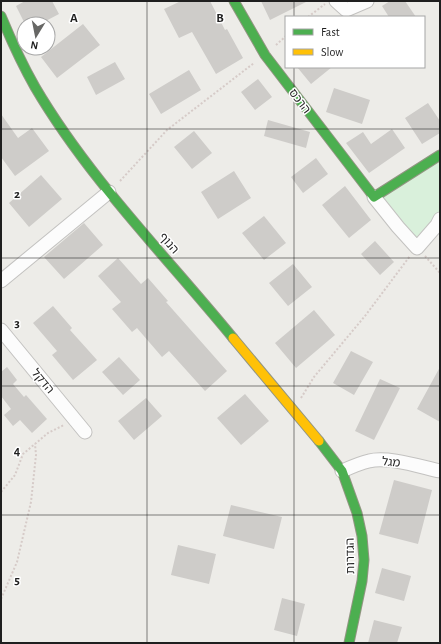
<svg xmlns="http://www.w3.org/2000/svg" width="441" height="644" font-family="'Alegreya Sans','Noto Sans Hebrew',sans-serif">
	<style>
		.park { fill: #d9f0db }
		.building { fill: #ceccc9 }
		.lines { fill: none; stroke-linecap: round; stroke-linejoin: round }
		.street-casing { stroke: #c3c2c0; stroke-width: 15 }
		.fast-casing { stroke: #929582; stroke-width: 11 }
		.slow-casing { stroke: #929582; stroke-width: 11 }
		.path { stroke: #d6cbc8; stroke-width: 2; stroke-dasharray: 2 2; stroke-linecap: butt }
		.street { stroke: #fcfcfc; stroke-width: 13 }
		.fast { stroke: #4caf50; stroke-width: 9 }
		.slow { stroke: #ffc107; stroke-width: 9 }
		.grid { fill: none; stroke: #1f1f1f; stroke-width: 1; stroke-opacity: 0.55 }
		.labels { text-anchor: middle; stroke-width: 3; stroke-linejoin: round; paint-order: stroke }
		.street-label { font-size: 12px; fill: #1f1f1f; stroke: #fff }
		.grid-label { font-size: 13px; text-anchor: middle; font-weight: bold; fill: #1f1f1f; stroke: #fff; stroke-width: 3; stroke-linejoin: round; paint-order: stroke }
	</style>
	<rect width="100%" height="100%" fill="#edece8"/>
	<!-- park -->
	<path class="park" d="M 440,155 L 440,219 L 417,248 L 374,197 Z"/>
	<!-- building -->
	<path class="building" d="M 25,1 L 52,1 L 59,14 L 40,24 L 25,24 L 16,6 Z
		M 181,1 L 210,1 L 225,30 L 227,29 L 243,58 L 216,74 L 192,32 L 179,38 L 164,9 Z
		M 261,1 L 308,1 L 270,20 Z
		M 390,1 L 405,1 L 416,17 L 389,17 L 382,6 Z
		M 83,24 L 100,45 L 57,78 L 41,57 Z
		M 115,62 L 125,79 L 96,95 L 87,77 Z
		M 297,67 L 332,67 L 311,84 Z
		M 189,70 L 201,90 L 161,114 L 149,94 Z
		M 258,79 L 272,97 L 255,110 L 241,92 Z
		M 334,88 L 370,100 L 362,124 L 326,112 Z
		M 428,103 L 440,121 L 440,133 L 422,144 L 405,118 Z
		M 1,114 L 18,138 L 32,128 L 49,151 L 15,176 L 1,157 Z
		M 268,120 L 310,132 L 306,148 L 264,136 Z
		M 392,129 L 405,148 L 369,173 L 346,143 L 363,132 L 371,144 Z
		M 194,131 L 212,153 L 192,169 L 174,147 Z
		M 316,158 L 328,174 L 303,193 L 291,177 Z
		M 234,171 L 251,198 L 218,219 L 201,192 Z
		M 41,175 L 62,199 L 29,227 L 9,203 Z
		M 345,186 L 371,220 L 349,238 L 322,205 Z
		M 264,216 L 286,243 L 264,260 L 242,233 Z
		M 84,223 L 103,245 L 64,279 L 44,257 Z
		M 375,241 L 394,262 L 380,275 L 361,254 Z
		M 118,258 L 141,284 L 148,278 L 168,301 L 166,302 L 227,371 L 205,391 L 169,351 L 162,357 L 137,328 L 132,332 L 112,309 L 121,302 L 98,276 Z
		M 293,264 L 312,287 L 288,306 L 269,283 Z
		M 53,306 L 72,328 L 70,330 L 97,360 L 73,380 L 52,355 L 57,351 L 33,323 Z
		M 314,310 L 335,335 L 296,368 L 275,343 Z
		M 351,351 L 373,362 L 354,395 L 333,383 Z
		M 119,357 L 140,380 L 123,395 L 102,372 Z
		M 7,367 L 17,380 L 13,384 L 24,397 L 26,395 L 47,419 L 32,433 L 20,420 L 13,426 L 4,415 L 11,409 L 1,396 L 1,372 Z
		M 440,367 L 440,422 L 417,409 Z
		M 380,379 L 400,388 L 374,440 L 355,431 Z
		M 245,394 L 269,421 L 241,445 L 217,418 Z
		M 146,398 L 162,416 L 134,440 L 118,421 Z
		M 394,480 L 432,490 L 418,544 L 379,534 Z
		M 231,505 L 282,517 L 274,549 L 223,536 Z
		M 178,545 L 216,554 L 209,584 L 171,575 Z
		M 382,568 L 411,576 L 404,601 L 375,593 Z
		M 282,598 L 305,604 L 297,636 L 274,630 Z
		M 374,620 L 402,627 L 397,643 L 368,643 Z"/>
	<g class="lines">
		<!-- street casing -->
		<g class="street-casing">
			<path id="street" d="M 336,1 L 346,10 L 367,1
				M 374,197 L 398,227 L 417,248 L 437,225 L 440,219
				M 1,281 L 109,192
				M 1,330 L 85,432
				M 342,471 C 351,467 360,463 369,461 C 388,456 421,467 440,471"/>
		</g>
		<!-- fast casing -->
		<g class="fast-casing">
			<path id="fast" d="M 234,1 L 265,55 L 374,197 L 440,155
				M 1,16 C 11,40 22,64 35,87 C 89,179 166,256 233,338
				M 319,441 L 342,471 L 357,513 L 362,536 L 364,560 L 362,581 L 349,643"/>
		</g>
		<!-- slow casing -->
		<g class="slow-casing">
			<path id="slow" d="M 233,338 L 319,441"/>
		</g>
		<!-- path -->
		<path class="path" d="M 308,17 L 325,4
			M 276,45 L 286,36
			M 120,181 L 167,130 L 254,63
			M 425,256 L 440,273
			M 301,398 L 314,377 L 365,316 L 410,256
			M 1,492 L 15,475 L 23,454 L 48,433 L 64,425
			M 1,599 L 17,562 L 31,502 L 36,455 L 35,444"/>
		<!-- street -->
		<use href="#street" class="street"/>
		<!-- fast -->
		<use href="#fast" class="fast"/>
		<!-- slow -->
		<use href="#slow" class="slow"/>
	</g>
	<!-- grid -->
	<path class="grid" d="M 147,1 L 147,643M 294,1 L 294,17M 294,67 L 294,643M 1,129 L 440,129M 1,258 L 440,258M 1,386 L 440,386M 1,515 L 440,515"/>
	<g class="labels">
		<!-- street labels -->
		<g class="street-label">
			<text transform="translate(300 101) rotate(53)" y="4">הרכס</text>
			<text transform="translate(169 243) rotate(49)" y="4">הנוף</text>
			<text transform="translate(43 381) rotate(50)" y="4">הדקל</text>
			<text transform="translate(391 462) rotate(6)" y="4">מגל</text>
			<text transform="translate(350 556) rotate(-91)" y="4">הגדרות</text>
		</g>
	</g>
	<g class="grid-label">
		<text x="74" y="22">A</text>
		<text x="220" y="22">B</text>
		<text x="17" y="198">2</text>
		<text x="17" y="327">3</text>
		<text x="17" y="455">4</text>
		<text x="17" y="584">5</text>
	</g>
	<!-- border -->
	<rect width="441" height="644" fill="none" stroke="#1f1f1f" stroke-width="4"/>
	<!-- legend -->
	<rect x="285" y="16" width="140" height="52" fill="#ffffff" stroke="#a5a5a5"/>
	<rect x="293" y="29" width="20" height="6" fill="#4caf50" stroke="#a5a5a5"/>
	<text x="321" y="36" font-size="12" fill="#1f1f1f">Fast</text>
	<rect x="293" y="49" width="20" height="6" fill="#ffc107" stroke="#a5a5a5"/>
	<text x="321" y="56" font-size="12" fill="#1f1f1f">Slow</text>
	<!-- north arrow -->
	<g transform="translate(36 36) rotate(190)"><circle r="19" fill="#ffffff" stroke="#a5a5a5"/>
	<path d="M0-3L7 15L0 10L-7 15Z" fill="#676765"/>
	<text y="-6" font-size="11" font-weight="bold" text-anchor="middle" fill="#1f1f1f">N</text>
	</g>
</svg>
